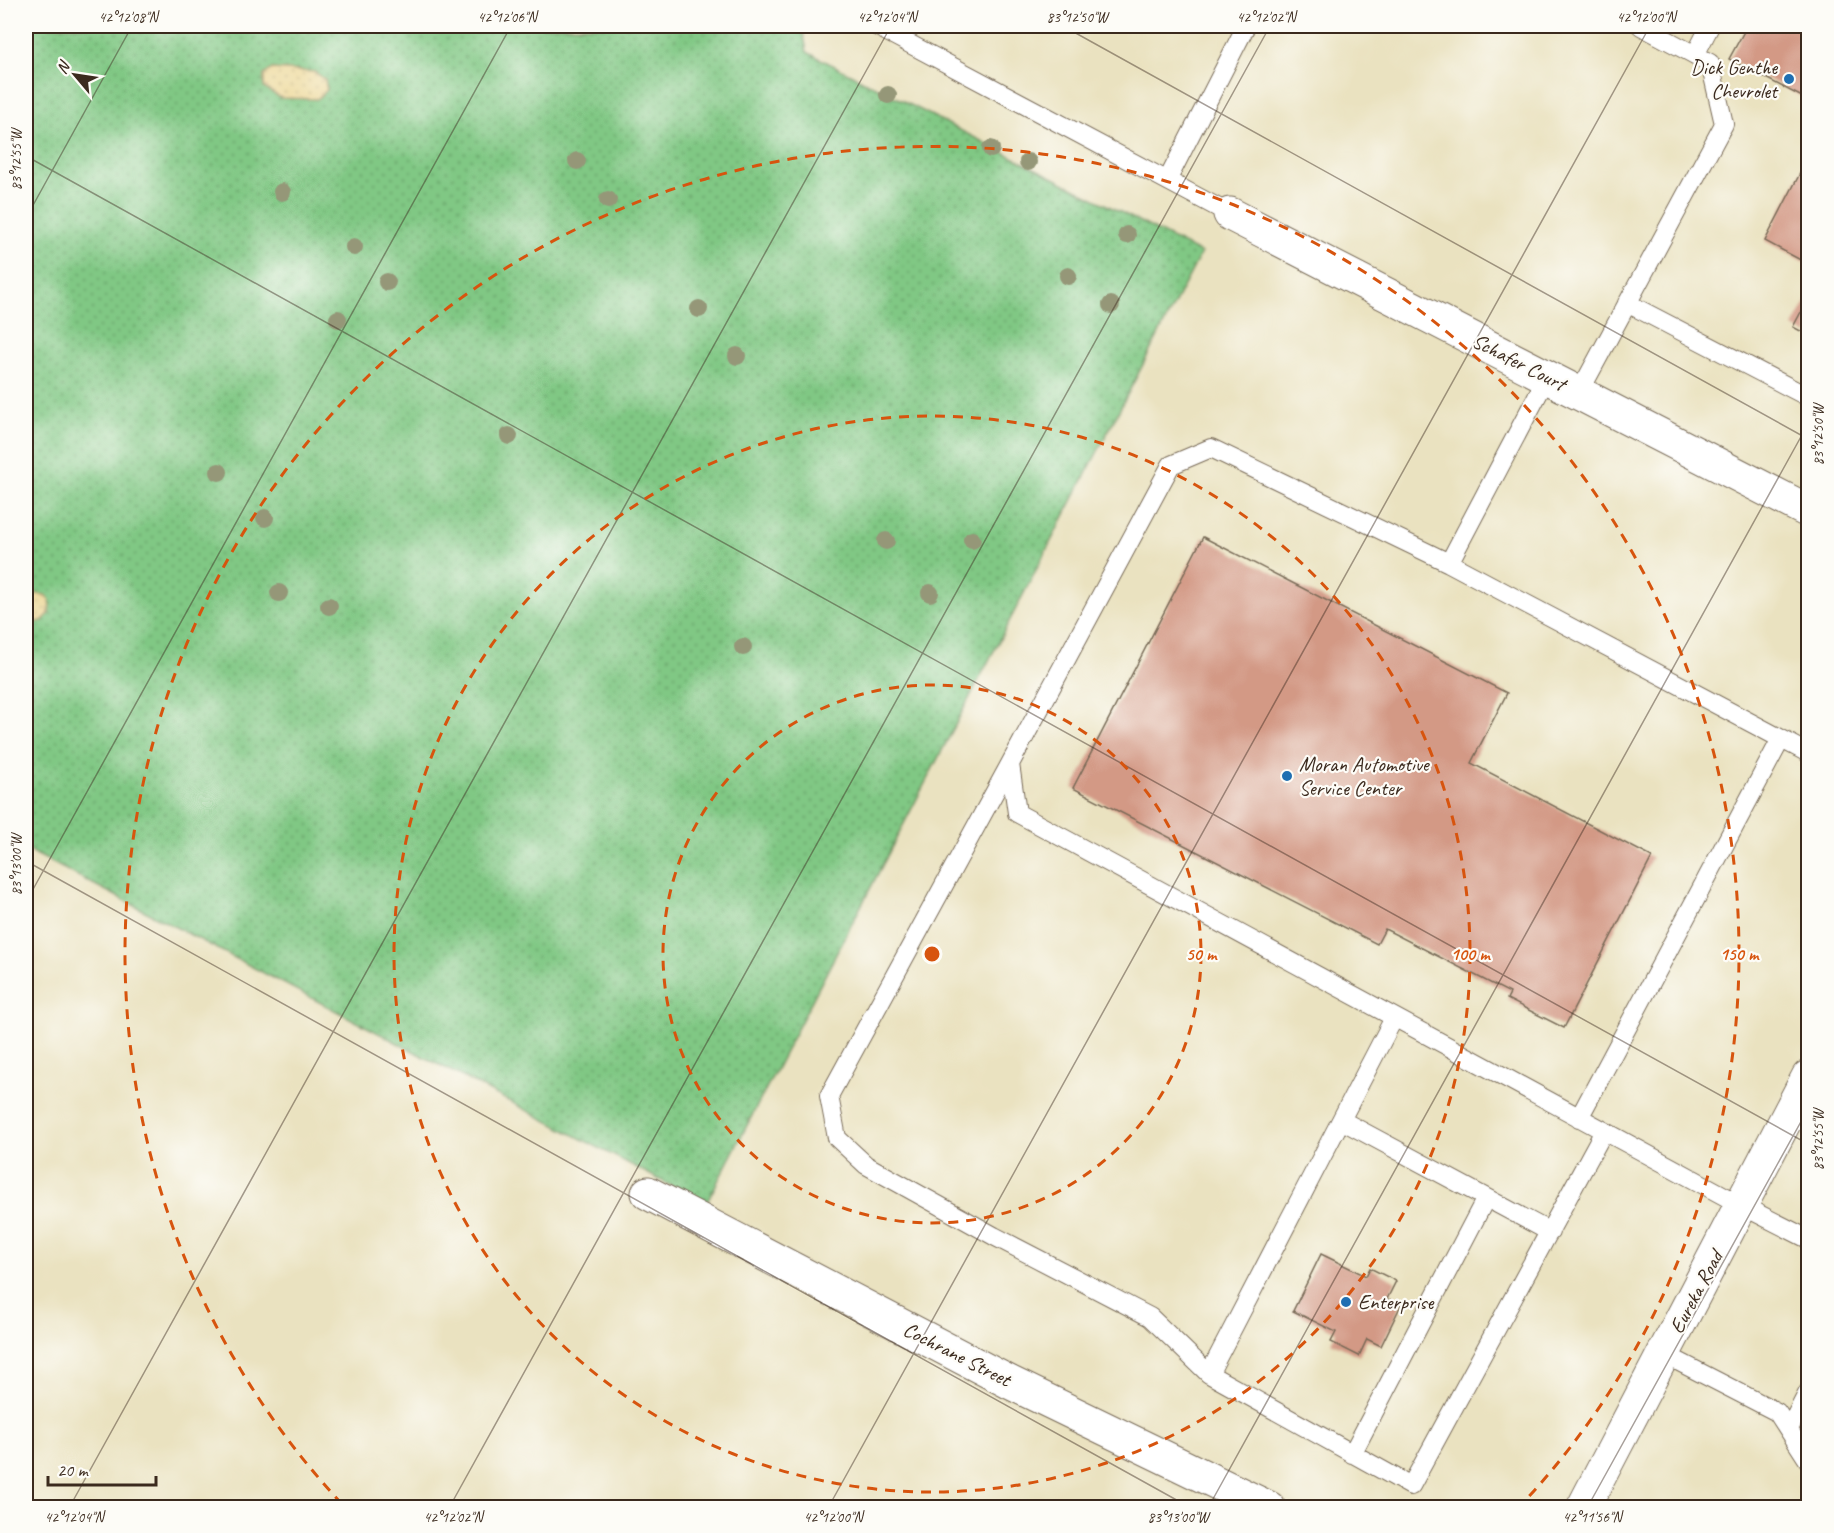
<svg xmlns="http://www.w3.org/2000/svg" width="1834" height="1533" font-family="Caveat,sans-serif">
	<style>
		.grass { fill: url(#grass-dots); stroke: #5e7951; stroke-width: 1.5 }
		.sand { fill: url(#sand-dots); stroke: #94825e; stroke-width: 1.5 }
		.building { fill: #d39985 }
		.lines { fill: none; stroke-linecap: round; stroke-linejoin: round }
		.service-casing { stroke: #786a57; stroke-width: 20 }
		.minor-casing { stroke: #786a57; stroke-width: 35 }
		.secondary-casing { stroke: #786a57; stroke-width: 35 }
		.service { stroke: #fff; stroke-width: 18 }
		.minor { stroke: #fff; stroke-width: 33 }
		.secondary { stroke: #fff; stroke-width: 33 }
		.tree { fill: #959778 }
		.ticks { fill: none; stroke: #3b2a1e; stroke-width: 1.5; stroke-opacity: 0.45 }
		.ring { fill: none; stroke: #d7540e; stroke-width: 3; stroke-dasharray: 10 8 }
		.poi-dot { fill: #1f6fb2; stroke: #fdfcf7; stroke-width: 2 }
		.labels { text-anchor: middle; stroke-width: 4.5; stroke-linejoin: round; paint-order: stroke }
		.poi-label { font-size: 21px; fill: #3b2a1e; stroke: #fdfcf7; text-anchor: start }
		.street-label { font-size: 21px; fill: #3b2a1e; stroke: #fdfcf7 }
		.centre { fill: #d7540e; stroke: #fdfcf7; stroke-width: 3 }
		.ring-label { font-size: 18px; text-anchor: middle; font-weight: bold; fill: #d7540e; stroke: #fdfcf7; stroke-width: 4.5; stroke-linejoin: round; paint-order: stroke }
		.neatline { fill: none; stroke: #3b2a1e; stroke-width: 2 }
		.ticks-label { font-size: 15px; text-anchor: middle; fill: #3b2a1e }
	</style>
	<defs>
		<pattern id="grass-dots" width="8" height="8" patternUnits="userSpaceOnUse" patternTransform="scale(1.5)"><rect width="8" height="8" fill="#80c884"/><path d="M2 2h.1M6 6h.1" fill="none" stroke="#6aa36b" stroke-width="1.8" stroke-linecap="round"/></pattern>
		<pattern id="sand-dots" width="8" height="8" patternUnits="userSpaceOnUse" patternTransform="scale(1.5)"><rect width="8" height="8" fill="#eeda9e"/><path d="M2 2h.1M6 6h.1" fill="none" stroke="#cdbb88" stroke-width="1.8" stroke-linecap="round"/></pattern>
	</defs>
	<rect width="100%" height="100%" fill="#fdfcf7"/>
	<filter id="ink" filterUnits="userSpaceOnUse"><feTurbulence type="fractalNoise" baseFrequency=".0167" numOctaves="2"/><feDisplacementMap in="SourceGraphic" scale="12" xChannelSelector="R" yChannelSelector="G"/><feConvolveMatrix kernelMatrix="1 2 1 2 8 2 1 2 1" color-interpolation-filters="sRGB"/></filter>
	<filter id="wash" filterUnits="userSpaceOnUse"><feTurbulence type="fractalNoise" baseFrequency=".008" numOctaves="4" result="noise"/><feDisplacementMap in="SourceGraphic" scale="24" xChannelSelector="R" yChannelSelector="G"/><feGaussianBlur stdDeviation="1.35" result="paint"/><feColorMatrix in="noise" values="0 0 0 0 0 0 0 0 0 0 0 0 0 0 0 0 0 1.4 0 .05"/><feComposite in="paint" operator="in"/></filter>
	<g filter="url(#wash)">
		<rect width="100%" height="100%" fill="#eae2c0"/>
		<!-- grass -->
		<path class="grass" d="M 26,26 L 802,26 L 807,52 L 1201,253 L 706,1204 L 26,849 Z"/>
		<!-- sand -->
		<path class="sand" d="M 272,69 L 315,72 L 325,80 L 327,90 L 317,99 L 281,98 L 264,88 L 264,75 Z
			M 26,593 L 45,595 L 50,600 L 49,614 L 42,621 L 26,624 Z"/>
		<g id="blocks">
			<!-- building -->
			<path class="building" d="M 1747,26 L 1808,26 L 1808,100 L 1729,59 Z
				M 1808,158 L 1808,264 L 1765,241 Z
				M 1808,299 L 1808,335 L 1793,327 Z
				M 1203,537 L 1507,693 L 1471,763 L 1652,857 L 1564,1028 L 1507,999 L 1510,993 L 1385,929 L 1377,944 L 1073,788 Z
				M 1321,1254 L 1366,1276 L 1370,1268 L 1396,1281 L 1387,1299 L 1401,1305 L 1381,1346 L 1367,1339 L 1359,1356 L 1331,1342 L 1336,1332 L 1293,1311 Z"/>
		</g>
	</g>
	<g filter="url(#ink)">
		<use href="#blocks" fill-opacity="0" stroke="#786a57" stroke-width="1.5"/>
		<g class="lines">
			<!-- service casing -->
			<g class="service-casing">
				<path id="service" d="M 876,26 L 1230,214
					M 1695,55 L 1710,26
					M 1168,179 L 1246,26
					M 1627,303 L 1808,397
					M 1579,393 L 1724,124 L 1710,63 L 1641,26
					M 1449,563 L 1547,377
					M 1808,753 L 1449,563 L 1211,448 L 1171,465 L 1010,764 L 1017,813 L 1741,1205 L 1808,1239
					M 1010,764 L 829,1096 L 837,1138 L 866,1165 L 994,1236 L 1150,1317 L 1209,1374 L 1394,1018
					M 1579,1118 L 1781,739
					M 1341,1120 L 1550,1232
					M 1664,1354 L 1777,1412 L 1808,1460
					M 1209,1374 L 1411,1486 L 1604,1131
					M 1789,1429 L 1808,1392
					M 1352,1454 L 1486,1198"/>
			</g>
			<!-- minor casing -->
			<g class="minor-casing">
				<path id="minor" d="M 1230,214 L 1808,511
					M 648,1193 L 1009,1382 L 1269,1508"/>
			</g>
			<!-- secondary casing -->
			<g class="secondary-casing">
				<path id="secondary" d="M 1583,1508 L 1808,1077"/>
			</g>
			<!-- service -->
			<use href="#service" class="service"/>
			<!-- minor -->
			<use href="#minor" class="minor"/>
			<!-- secondary -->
			<use href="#secondary" class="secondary"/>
		</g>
		<!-- trees -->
		<g class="tree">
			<circle cx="888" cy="95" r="9"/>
			<circle cx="991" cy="149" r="9"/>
			<circle cx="577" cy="161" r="9"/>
			<circle cx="1028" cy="162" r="9"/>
			<circle cx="282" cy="192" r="9"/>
			<circle cx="608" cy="200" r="9"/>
			<circle cx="1127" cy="235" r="9"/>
			<circle cx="354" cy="247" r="9"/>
			<circle cx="1068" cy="276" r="9"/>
			<circle cx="387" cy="282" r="9"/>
			<circle cx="1111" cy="305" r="9"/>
			<circle cx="699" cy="309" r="9"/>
			<circle cx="338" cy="319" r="9"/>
			<circle cx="737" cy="356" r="9"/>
			<circle cx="509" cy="436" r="9"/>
			<circle cx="219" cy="472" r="9"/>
			<circle cx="265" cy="518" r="9"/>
			<circle cx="972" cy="540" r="9"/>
			<circle cx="886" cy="541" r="9"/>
			<circle cx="279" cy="593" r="9"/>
			<circle cx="930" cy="593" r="9"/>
			<circle cx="329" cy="606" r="9"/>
			<circle cx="743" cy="647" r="9"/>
		</g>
	</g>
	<!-- ticks -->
	<path class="ticks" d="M 1063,26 L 1808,439M 26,156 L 1808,1144M 26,218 L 132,26M 26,861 L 1191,1508M 26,902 L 511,26M 69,1508 L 891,26M 449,1508 L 1270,26M 828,1508 L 1650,26M 1208,1508 L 1808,424M 1587,1508 L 1808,1109"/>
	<!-- distance rings -->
	<g class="ring">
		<circle cx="932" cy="954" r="269"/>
		<circle cx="932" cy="954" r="538"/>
		<path d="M342 1504A807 807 0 1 1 1522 1504"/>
	</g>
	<!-- markers -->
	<g class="poi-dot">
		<circle cx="1789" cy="79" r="6"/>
		<circle cx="1287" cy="776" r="6"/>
		<circle cx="1346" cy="1302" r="6"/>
	</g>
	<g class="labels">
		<!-- poi labels -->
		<g class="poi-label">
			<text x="1777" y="74" text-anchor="end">Dick Genthe<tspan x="1777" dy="24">Chevrolet</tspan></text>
			<text x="1299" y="771">Moran Automotive<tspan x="1299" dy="24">Service Center</tspan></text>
			<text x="1358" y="1309">Enterprise</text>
		</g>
		<!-- street labels -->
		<g class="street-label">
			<text transform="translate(1519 362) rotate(27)" y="7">Schafer Court</text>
			<text transform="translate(1696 1292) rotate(-62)" y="7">Eureka Road</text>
			<text transform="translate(957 1354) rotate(27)" y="7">Cochrane Street</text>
		</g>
	</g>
	<circle cx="932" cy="954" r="9" class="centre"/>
	<g class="ring-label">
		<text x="1201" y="960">50 m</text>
		<text x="1470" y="960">100 m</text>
		<text x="1739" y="960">150 m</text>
	</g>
	<!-- margin -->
	<rect width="1834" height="1533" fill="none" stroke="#fdfcf7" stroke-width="66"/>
	<!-- north arrow -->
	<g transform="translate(75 75) rotate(299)" stroke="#fdfcf7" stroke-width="4.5" paint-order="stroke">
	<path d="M0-4.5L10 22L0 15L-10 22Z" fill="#3b2a1e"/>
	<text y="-9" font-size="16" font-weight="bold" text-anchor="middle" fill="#3b2a1e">N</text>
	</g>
	<!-- scale -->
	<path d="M48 1476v9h108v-9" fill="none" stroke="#3b2a1e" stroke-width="3"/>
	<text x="57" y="1476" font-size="18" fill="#3b2a1e" stroke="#fdfcf7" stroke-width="4.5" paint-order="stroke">20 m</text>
	<rect x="33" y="33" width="1768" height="1467" class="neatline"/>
	<g class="ticks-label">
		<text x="128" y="22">42°12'08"N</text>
		<text x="507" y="22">42°12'06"N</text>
		<text x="887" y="22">42°12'04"N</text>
		<text x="1077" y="22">83°12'50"W</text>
		<text x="1266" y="22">42°12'02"N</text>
		<text x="1646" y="22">42°12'00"N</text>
		<text transform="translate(16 160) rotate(-90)" y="5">83°12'55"W</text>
		<text transform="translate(1818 435) rotate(-90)" y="5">83°12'50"W</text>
		<text transform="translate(16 865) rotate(-90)" y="5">83°13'00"W</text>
		<text transform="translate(1818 1140) rotate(-90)" y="5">83°12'55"W</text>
		<text x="74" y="1522">42°12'04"N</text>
		<text x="453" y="1522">42°12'02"N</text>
		<text x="833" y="1522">42°12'00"N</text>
		<text x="1178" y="1522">83°13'00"W</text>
		<text x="1592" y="1522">42°11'56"N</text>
	</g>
</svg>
